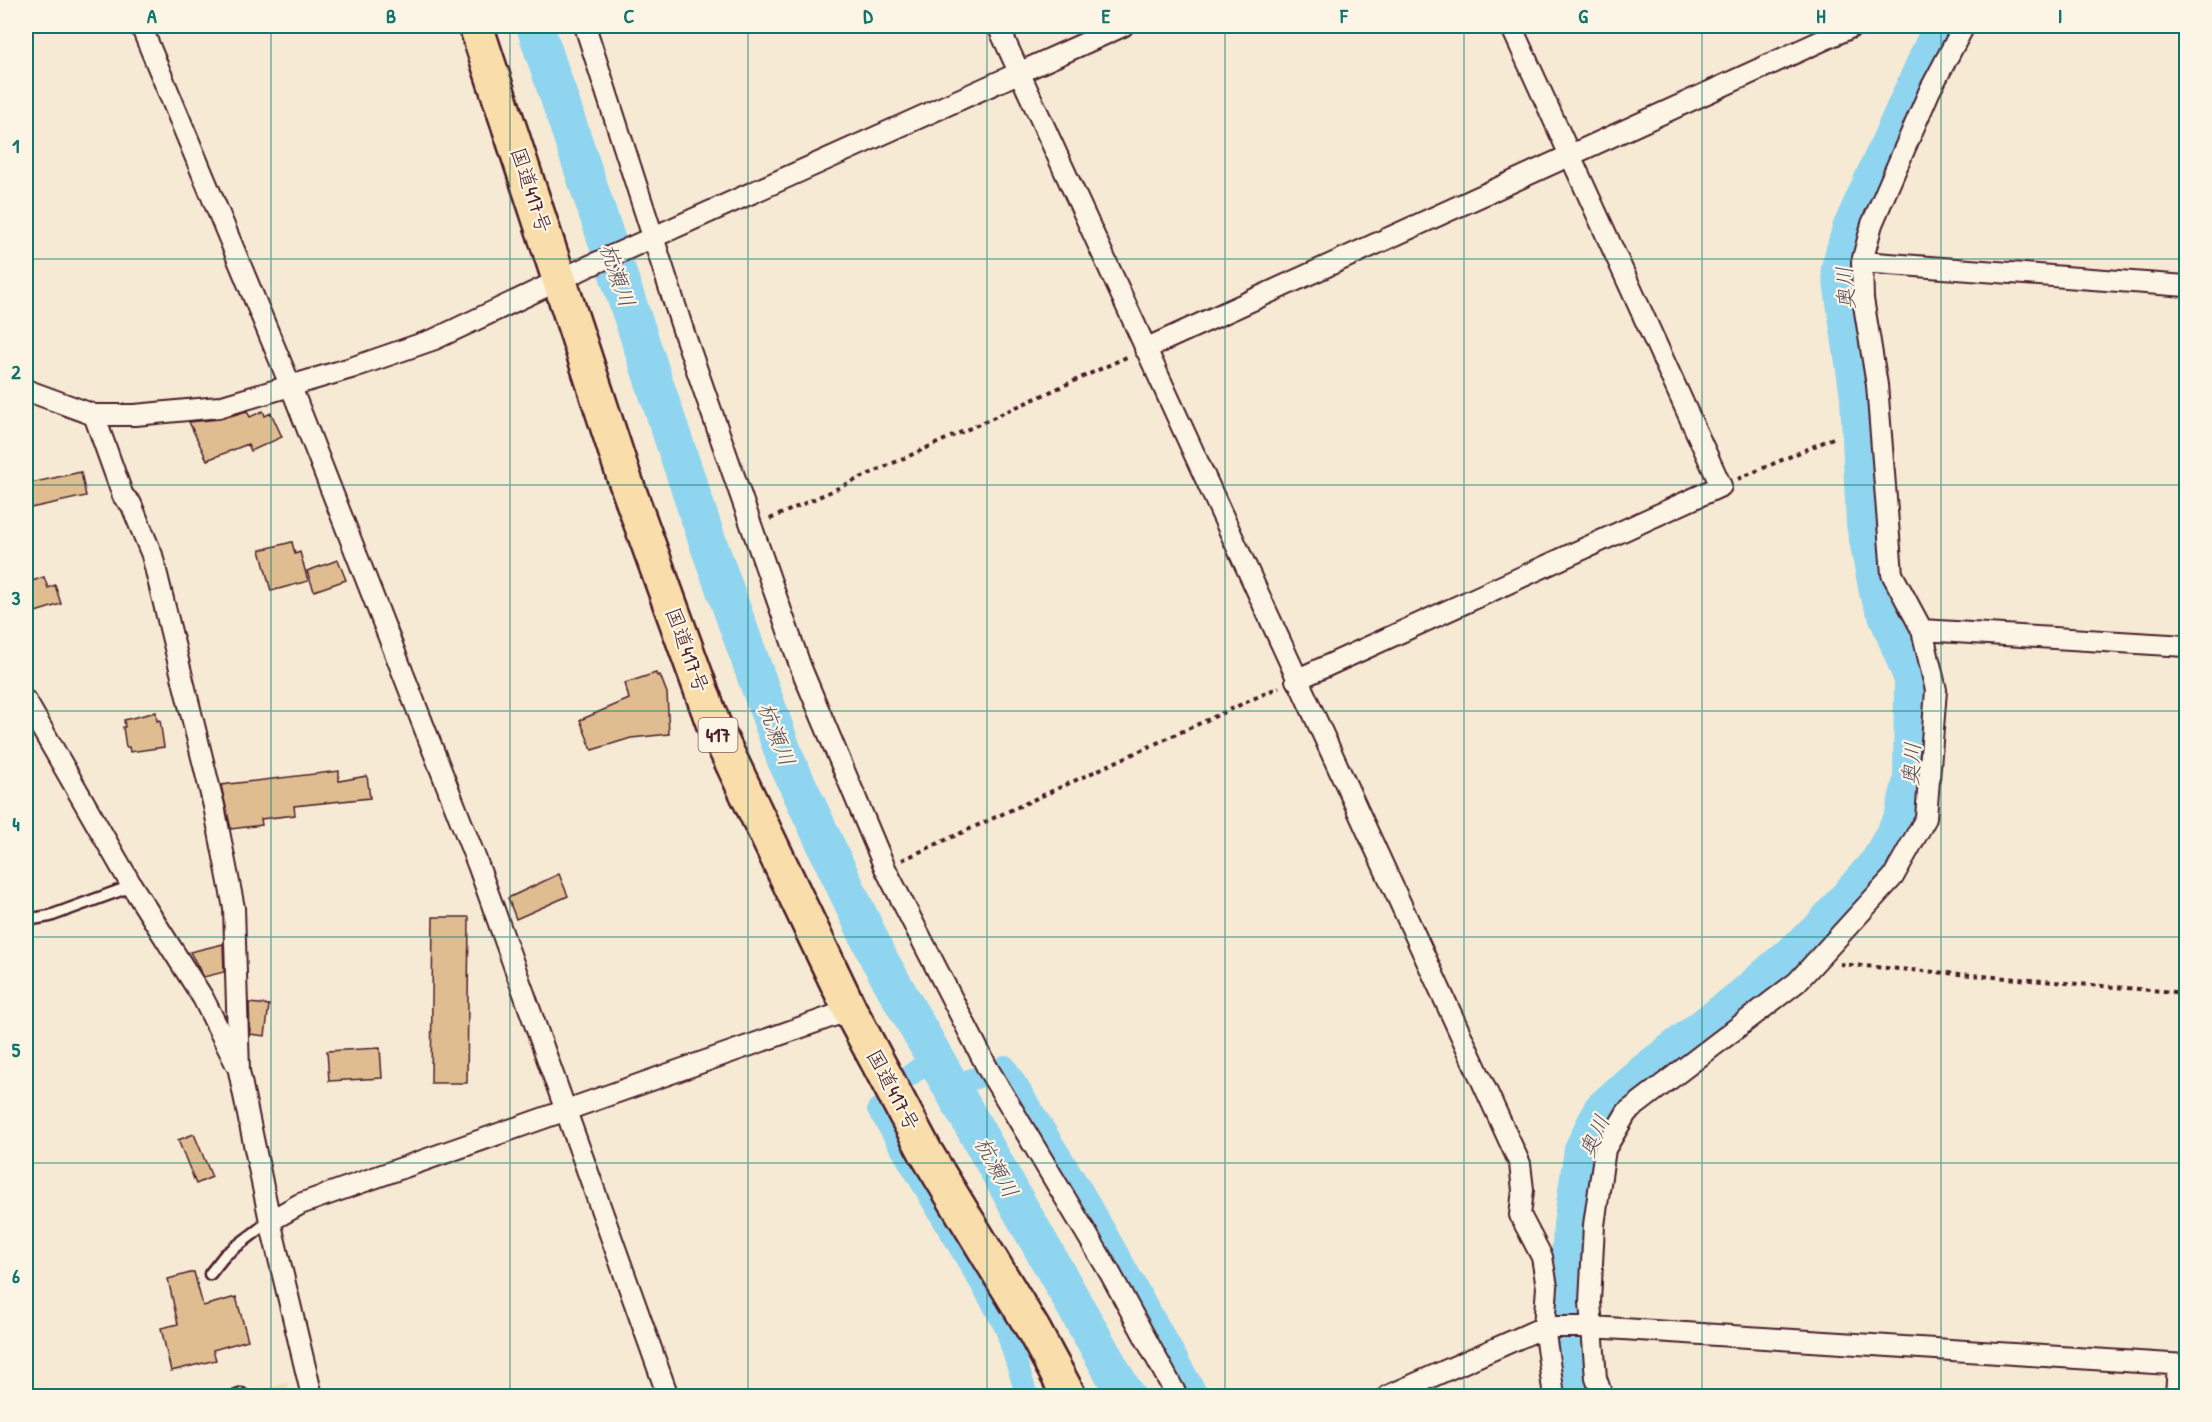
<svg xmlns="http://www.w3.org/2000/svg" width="2212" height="1422" font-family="'Patrick Hand','Klee One',sans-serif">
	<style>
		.built { fill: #efdcc0 }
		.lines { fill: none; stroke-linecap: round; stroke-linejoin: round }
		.canal { stroke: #8fd5f0; stroke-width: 22 }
		.river { stroke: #8fd5f0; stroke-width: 38 }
		.building { fill: #dfbd91; stroke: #4a1f2b; stroke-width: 1.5 }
		.service-casing { stroke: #4a1f2b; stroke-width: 15 }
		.minor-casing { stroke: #4a1f2b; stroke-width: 24 }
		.trunk-casing { stroke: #4a1f2b; stroke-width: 38 }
		.path { stroke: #4a1f2b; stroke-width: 4; stroke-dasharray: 4.5 4.5; stroke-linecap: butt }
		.service { stroke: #fcf5e5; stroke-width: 10 }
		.minor { stroke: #fcf5e5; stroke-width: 20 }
		.trunk { stroke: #f9deab; stroke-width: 33 }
		.grid { fill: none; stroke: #0f766e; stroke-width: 1.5; stroke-opacity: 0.55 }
		.labels { text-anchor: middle; stroke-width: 4.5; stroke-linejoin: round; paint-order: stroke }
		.shield { fill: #fcf5e5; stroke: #7f5f63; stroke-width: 1.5 }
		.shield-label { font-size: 20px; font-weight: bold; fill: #4a1f2b }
		.street-label { font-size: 21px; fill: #4a1f2b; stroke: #fcf5e5 }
		.water-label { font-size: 22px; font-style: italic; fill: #5b4c5c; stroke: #fcf5e5 }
		.neatline { fill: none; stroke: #0f766e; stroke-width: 2 }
		.grid-label { font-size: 20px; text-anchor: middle; font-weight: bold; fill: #0f766e }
	</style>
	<rect width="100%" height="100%" fill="#f6ead4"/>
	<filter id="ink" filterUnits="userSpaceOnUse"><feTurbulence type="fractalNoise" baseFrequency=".0167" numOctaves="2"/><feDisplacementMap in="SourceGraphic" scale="12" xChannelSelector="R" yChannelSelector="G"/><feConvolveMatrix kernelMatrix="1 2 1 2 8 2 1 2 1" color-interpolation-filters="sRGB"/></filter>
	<g filter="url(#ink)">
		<!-- built -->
		<path class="built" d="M 287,1382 L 291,1396 L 246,1396 Z"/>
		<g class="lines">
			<!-- canal -->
			<path class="canal" d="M 1005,1066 L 1083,1192 L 1198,1396
				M 909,1076 L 933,1058
				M 950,1086 L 982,1076
				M 878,1109 L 994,1306 L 1006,1329 L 1027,1396"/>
			<!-- river -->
			<path class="river" d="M 535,26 L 706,537 L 786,760 L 879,959 L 1126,1396
				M 1574,1396 L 1569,1380 L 1567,1318 L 1572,1225 L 1583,1150 L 1602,1110 L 1635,1080 L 1743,997 L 1821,929 L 1879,862 L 1903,818 L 1912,780 L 1913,679 L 1878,592 L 1865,524 L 1859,396 L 1840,268 L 1851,229 L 1942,26"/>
		</g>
		<!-- building -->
		<path class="building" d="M 247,411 L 250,417 L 263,411 L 265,416 L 271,413 L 282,437 L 251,451 L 248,444 L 207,460 L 189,422 L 220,419 Z
			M 81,472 L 86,496 L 26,509 L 26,484 Z
			M 292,542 L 295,554 L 300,552 L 308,581 L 271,591 L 260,550 Z
			M 338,560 L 346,580 L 314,591 L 307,571 Z
			M 44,577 L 48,588 L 55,585 L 61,604 L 29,614 L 26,602 L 26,583 Z
			M 656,673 L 657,676 L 660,675 L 667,693 L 669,734 L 631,738 L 592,750 L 580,720 L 629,699 L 625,683 Z
			M 156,712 L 157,721 L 160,720 L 164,747 L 130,752 L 129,747 L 126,747 L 123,727 L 125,727 L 124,720 Z
			M 339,771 L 339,781 L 367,776 L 370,798 L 294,806 L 295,815 L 261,819 L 262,825 L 231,829 L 221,785 Z
			M 559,874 L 568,896 L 516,919 L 508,898 Z
			M 433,917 L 469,917 L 467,1083 L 431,1083 Z
			M 223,944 L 224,972 L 204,977 L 190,952 Z
			M 249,1003 L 269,1005 L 265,1036 L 250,1034 Z
			M 380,1048 L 382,1078 L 329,1081 L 327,1051 Z
			M 194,1134 L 212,1177 L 196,1184 L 178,1140 Z
			M 194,1272 L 203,1306 L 236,1297 L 248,1340 L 213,1350 L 216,1360 L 171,1371 L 161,1328 L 178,1324 L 168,1279 Z"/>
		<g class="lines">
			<!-- service casing -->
			<g class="service-casing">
				<path id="service" d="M 26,920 L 50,916 L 132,886
					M 210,1274 L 225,1255 L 270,1221
					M 236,1396 L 242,1394"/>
			</g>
			<!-- minor casing -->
			<g class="minor-casing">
				<path id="minor" d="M 141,26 L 291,387 L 478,865 L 668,1396
					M 585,26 L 684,333 L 801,668 L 885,868 L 988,1069 L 1110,1273 L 1177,1396
					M 998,26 L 1520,1164 L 1523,1190 L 1520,1215 L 1542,1257 L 1547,1287 L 1544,1327 L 1554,1396
					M 1964,26 L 1930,90 L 1872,224 L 1862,262 L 1863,299 L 1877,385 L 1892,574 L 1922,630 L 2186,646
					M 1862,262 L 2186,286
					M 1145,349 L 1854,26
					M 26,390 L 94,415 L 135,415 L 219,407 L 351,368 L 435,339 L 587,267 L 1123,26
					M 94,415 L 123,496 L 131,504 L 152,555 L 214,806 L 234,908 L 239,1071 L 270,1221 L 312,1396
					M 1296,680 L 1721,486 L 1511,26
					M 26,701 L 132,886 L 203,998 L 237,1066
					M 270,1221 L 300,1204 L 850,1010
					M 1388,1396 L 1544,1327 L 1592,1327 L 2186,1365
					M 1602,1396 L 1596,1378 L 1590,1302 L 1594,1225 L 1605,1149 L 1627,1112 L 1797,982 L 1893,877 L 1926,818 L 1936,690 L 1922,630
					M 2176,1396 L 2178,1365"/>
			</g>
			<!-- trunk casing -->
			<g class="trunk-casing">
				<path id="trunk" d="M 476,26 L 624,477 L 713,723 L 850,1010 L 925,1151 L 1033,1329 L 1069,1396"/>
			</g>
			<!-- path -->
			<path class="path" d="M 1738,479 L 1833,438
				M 770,519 L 1129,356
				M 902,860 L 1279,687
				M 1840,964 L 2186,993"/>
			<!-- service -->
			<use href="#service" class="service"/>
			<!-- minor -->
			<use href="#minor" class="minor"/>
			<!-- trunk -->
			<use href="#trunk" class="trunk"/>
		</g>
	</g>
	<!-- grid -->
	<path class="grid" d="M 271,26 L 271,1396M 510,26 L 510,1396M 748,26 L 748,1396M 987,26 L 987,1396M 1225,26 L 1225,1396M 1464,26 L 1464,1396M 1702,26 L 1702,1396M 1941,26 L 1941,1396M 26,259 L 2186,259M 26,485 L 2186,485M 26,711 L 2186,711M 26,937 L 2186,937M 26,1163 L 2186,1163"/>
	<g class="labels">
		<!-- shield labels -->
		<rect class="shield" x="698.5" y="718" width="39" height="34" rx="4.5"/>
		<g class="shield-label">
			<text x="718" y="742">417</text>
		</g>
		<!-- street labels -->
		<g class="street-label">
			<text transform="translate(531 190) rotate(72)" y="7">国道417号</text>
			<text transform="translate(687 650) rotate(70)" y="7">国道417号</text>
			<text transform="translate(893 1090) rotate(62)" y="7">国道417号</text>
		</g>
		<!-- water labels -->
		<g class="water-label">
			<text transform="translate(618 275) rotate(71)" y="8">杭瀬川</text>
			<text transform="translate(1845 288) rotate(-94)" y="8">奥川</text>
			<text transform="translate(777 734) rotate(69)" y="8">杭瀬川</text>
			<text transform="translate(1911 764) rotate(-86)" y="8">奥川</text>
			<text transform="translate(1594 1136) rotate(-66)" y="8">奥川</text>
			<text transform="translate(997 1167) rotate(61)" y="8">杭瀬川</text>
		</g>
	</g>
	<!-- margin -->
	<rect width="2212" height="1422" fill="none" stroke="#fcf5e5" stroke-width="66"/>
	<rect x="33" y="33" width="2146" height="1356" class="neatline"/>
	<g class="grid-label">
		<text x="152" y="23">A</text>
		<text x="391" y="23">B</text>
		<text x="629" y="23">C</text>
		<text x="868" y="23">D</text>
		<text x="1106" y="23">E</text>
		<text x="1344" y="23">F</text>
		<text x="1583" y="23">G</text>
		<text x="1821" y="23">H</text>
		<text x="2060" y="23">I</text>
		<text x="16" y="153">1</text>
		<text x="16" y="379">2</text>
		<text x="16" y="605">3</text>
		<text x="16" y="831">4</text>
		<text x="16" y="1057">5</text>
		<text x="16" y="1283">6</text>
	</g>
</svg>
